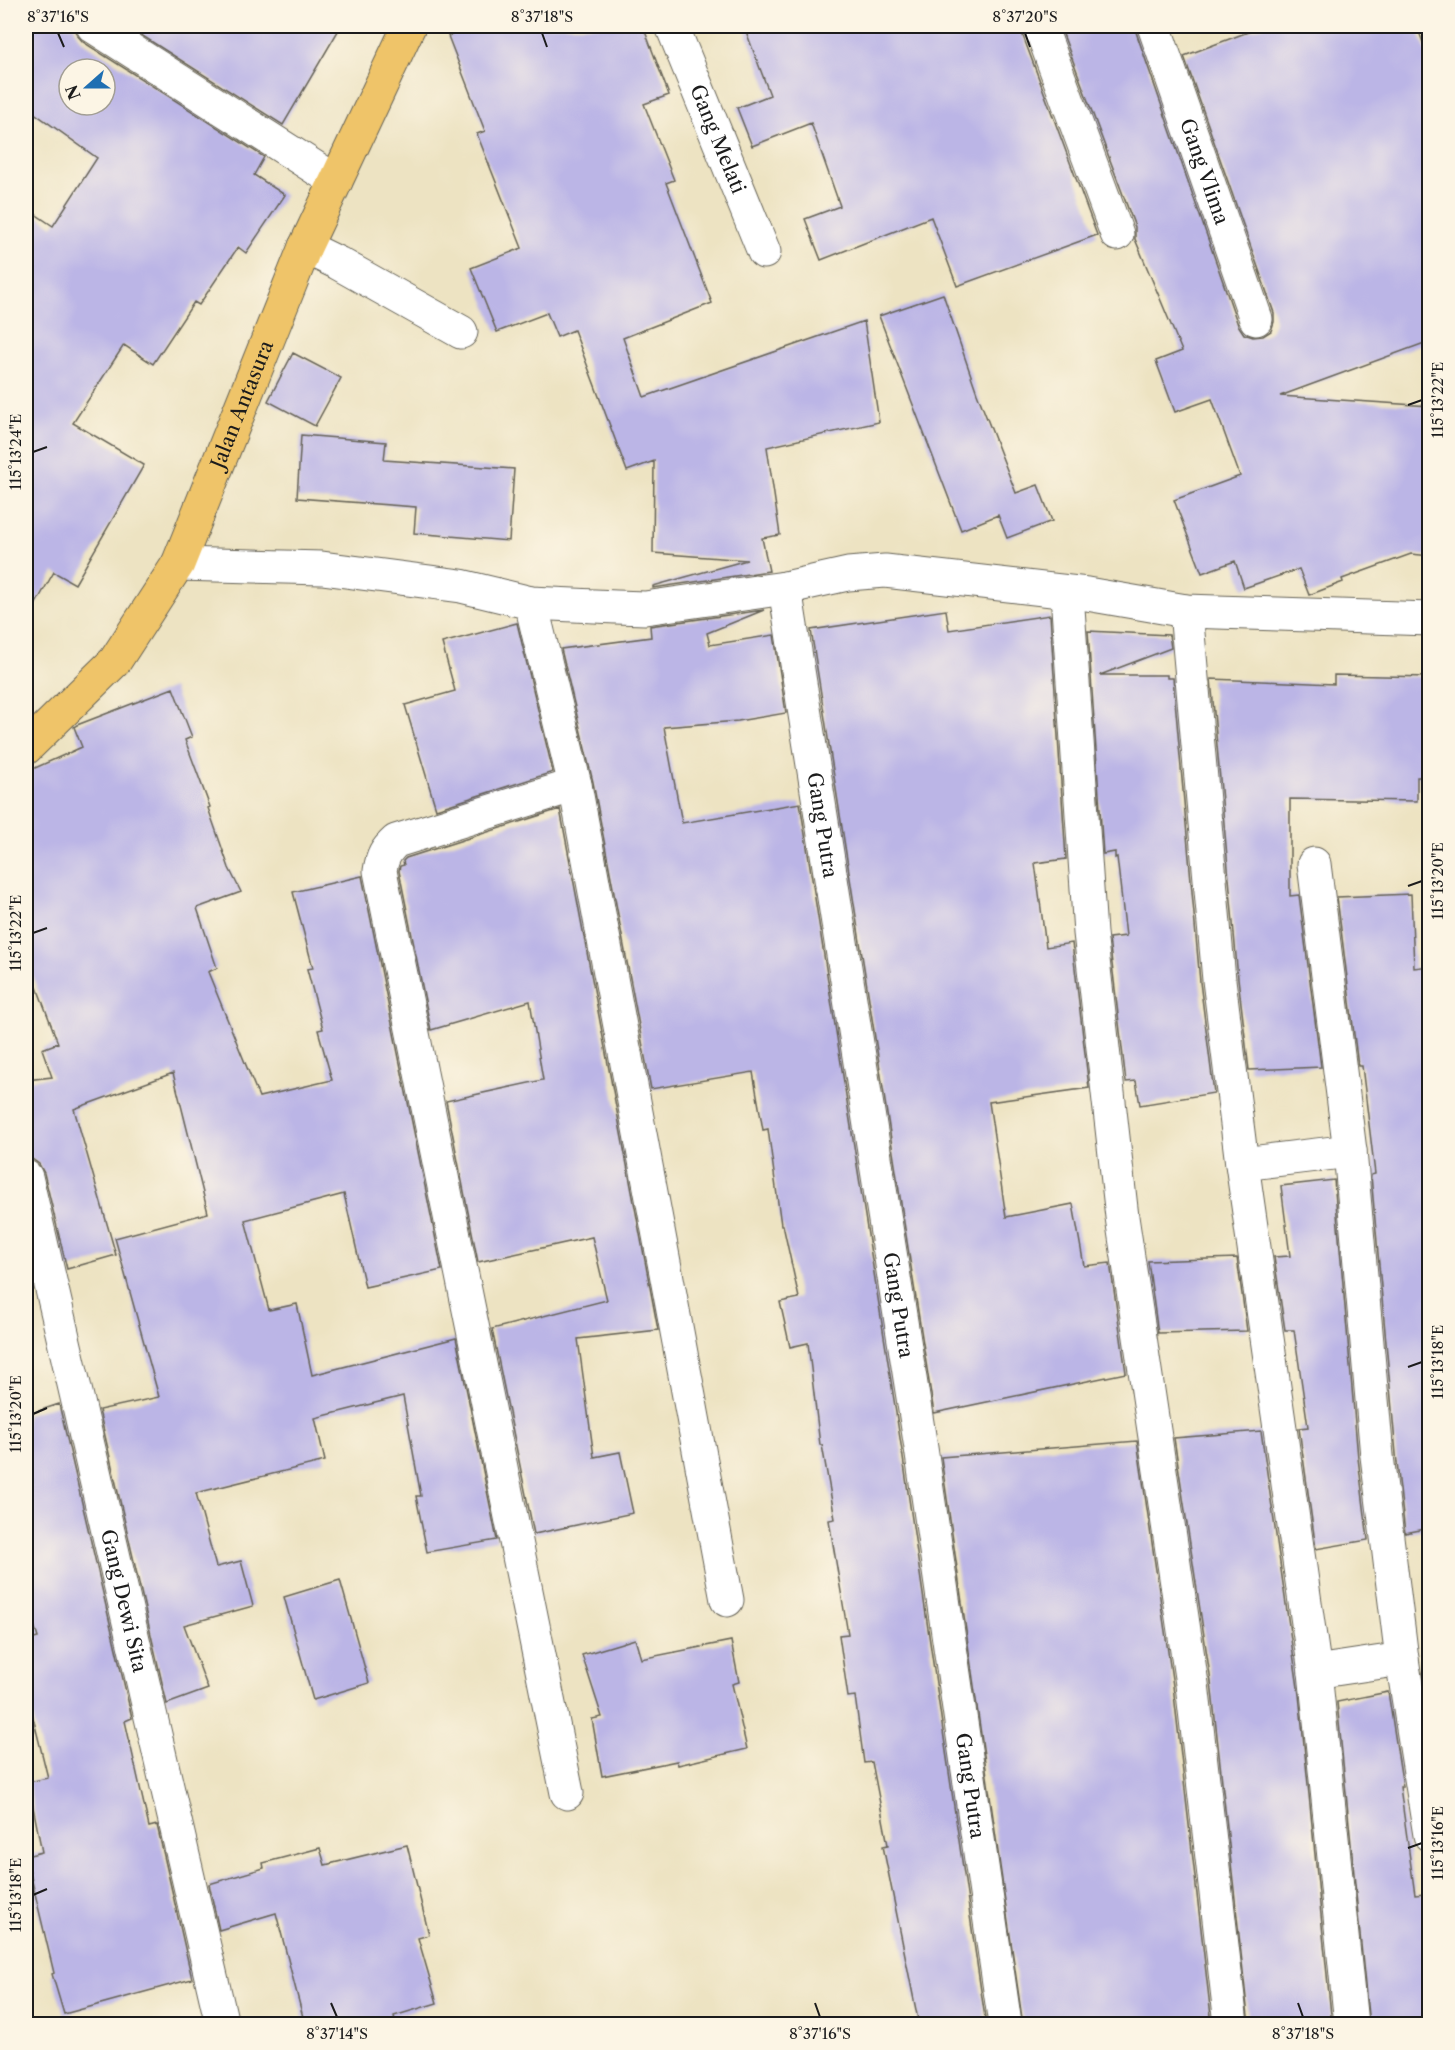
<svg xmlns="http://www.w3.org/2000/svg" width="1455" height="2050" font-family="'Libre Caslon Text',serif">
	<style>
		.building { fill: #bbb5e6; fill-rule: evenodd }
		.lines { fill: none; stroke-linecap: round; stroke-linejoin: round }
		.minor-casing { stroke: #656256; stroke-width: 35 }
		.major-casing { stroke: #656256; stroke-width: 35 }
		.minor { stroke: #fff; stroke-width: 33 }
		.major { stroke: #efc469; stroke-width: 33 }
		.ticks { fill: none; stroke: #1c1c1c; stroke-width: 2 }
		.labels { text-anchor: middle; stroke-width: 4.5; stroke-linejoin: round; paint-order: stroke }
		.street-label { font-size: 20px; fill: #1c1c1c; stroke: #fcf5e5 }
		.neatline { fill: none; stroke: #1c1c1c; stroke-width: 2 }
		.ticks-label { font-size: 15px; text-anchor: middle; fill: #1c1c1c }
	</style>
	<rect width="100%" height="100%" fill="#fcf5e5"/>
	<filter id="ink" filterUnits="userSpaceOnUse"><feTurbulence type="fractalNoise" baseFrequency=".0167" numOctaves="2"/><feDisplacementMap in="SourceGraphic" scale="12" xChannelSelector="R" yChannelSelector="G"/><feConvolveMatrix kernelMatrix="1 2 1 2 8 2 1 2 1" color-interpolation-filters="sRGB"/></filter>
	<filter id="wash" filterUnits="userSpaceOnUse"><feTurbulence type="fractalNoise" baseFrequency=".008" numOctaves="4" result="noise"/><feDisplacementMap in="SourceGraphic" scale="24" xChannelSelector="R" yChannelSelector="G"/><feGaussianBlur stdDeviation="1.35" result="paint"/><feColorMatrix in="noise" values="0 0 0 0 0 0 0 0 0 0 0 0 0 0 0 0 0 1.4 0 .05"/><feComposite in="paint" operator="in"/></filter>
	<g filter="url(#wash)">
		<rect width="100%" height="100%" fill="#ede3c2"/>
		<g id="blocks">
			<!-- building -->
			<path class="building" d="M 26,26 L 74,26 L 77,35 L 83,42 L 264,157 L 254,175 L 285,195 L 246,253 L 238,247 L 199,305 L 194,302 L 153,364 L 124,345 L 73,423 L 144,465 L 75,584 L 54,572 L 26,621 L 26,208 L 53,226 L 97,158 L 26,107 ZM 69,69 L 105,69 L 105,105 L 69,105 Z
				M 127,26 L 341,26 L 283,125 Z
				M 474,26 L 643,26 L 669,95 L 644,104 L 674,180 L 666,183 L 712,303 L 623,338 L 644,397 L 864,321 L 879,422 L 767,447 L 780,535 L 762,538 L 769,571 L 653,588 L 653,586 L 747,560 L 653,553 L 654,461 L 627,471 L 574,330 L 557,337 L 547,313 L 497,332 L 471,268 L 522,248 L 477,134 L 485,131 L 448,36 Z
				M 744,26 L 1022,26 L 1022,33 L 1097,235 L 957,286 L 931,217 L 821,260 L 805,219 L 840,206 L 811,123 L 752,146 L 737,108 L 770,95 Z
				M 1060,26 L 1136,26 L 1136,32 L 1238,325 L 1244,334 L 1253,337 L 1263,336 L 1271,331 L 1274,322 L 1274,313 L 1184,56 L 1264,26 L 1417,26 L 1430,62 L 1430,341 L 1280,396 L 1430,406 L 1430,556 L 1411,554 L 1342,579 L 1343,582 L 1309,595 L 1299,569 L 1244,588 L 1235,561 L 1202,573 L 1174,500 L 1240,476 L 1212,399 L 1175,412 L 1156,361 L 1182,351 L 1135,239 L 1135,227 Z
				M 943,294 L 977,393 L 1016,493 L 1038,485 L 1052,521 L 1007,538 L 998,515 L 961,530 L 879,316 Z
				M 293,353 L 341,378 L 315,426 L 268,401 Z
				M 301,435 L 386,442 L 384,460 L 514,469 L 509,541 L 414,533 L 416,507 L 297,498 Z
				M 764,610 L 707,633 L 710,645 L 774,635 L 786,713 L 738,721 L 664,727 L 682,823 L 800,803 L 902,1451 L 986,2025 L 919,2025 L 883,1846 L 888,1845 L 872,1762 L 864,1763 L 855,1696 L 848,1697 L 839,1635 L 848,1634 L 829,1520 L 835,1519 L 822,1445 L 820,1445 L 808,1343 L 790,1347 L 780,1302 L 799,1298 L 783,1225 L 781,1225 L 768,1129 L 763,1130 L 753,1072 L 651,1089 L 593,782 L 561,649 L 651,637 L 650,626 Z
				M 946,610 L 949,630 L 1050,615 L 1066,859 L 1035,863 L 1046,947 L 1072,943 L 1089,1088 L 989,1102 L 1006,1217 L 1073,1204 L 1084,1266 L 1110,1263 L 1126,1373 L 934,1413 L 811,630 Z
				M 517,623 L 553,772 L 436,809 L 405,705 L 455,691 L 442,643 Z
				M 1088,631 L 1169,635 L 1171,648 L 1100,675 L 1167,675 L 1167,678 L 1173,678 L 1200,982 L 1214,1093 L 1140,1105 L 1136,1081 L 1126,1082 L 1109,938 L 1126,936 L 1117,857 L 1115,858 L 1115,852 L 1103,854 Z
				M 1334,675 L 1430,677 L 1430,777 L 1417,777 L 1417,801 L 1290,799 L 1290,896 L 1299,895 L 1321,1067 L 1249,1070 L 1238,978 L 1211,679 L 1334,684 Z
				M 173,688 L 192,737 L 185,740 L 210,807 L 208,808 L 229,868 L 241,892 L 197,908 L 217,968 L 208,972 L 259,1097 L 332,1080 L 318,1030 L 323,1029 L 307,969 L 313,968 L 293,892 L 362,876 L 442,1270 L 365,1287 L 344,1194 L 245,1220 L 269,1310 L 297,1304 L 312,1375 L 456,1338 L 497,1540 L 427,1552 L 416,1496 L 421,1496 L 403,1396 L 315,1418 L 325,1461 L 196,1493 L 216,1567 L 241,1561 L 253,1606 L 184,1625 L 208,1689 L 167,1704 L 99,1410 L 159,1397 L 115,1238 L 208,1213 L 173,1073 L 74,1109 L 116,1255 L 67,1269 L 44,1173 L 39,1164 L 32,1159 L 26,1159 L 26,1080 L 52,1077 L 42,1049 L 58,1043 L 26,958 L 26,772 L 82,747 L 74,727 L 77,725 Z
				M 560,809 L 658,1330 L 578,1339 L 594,1457 L 620,1452 L 633,1513 L 534,1534 L 492,1329 L 607,1300 L 592,1237 L 478,1262 L 446,1101 L 543,1080 L 530,1001 L 431,1030 L 399,871 L 400,866 L 404,865 L 403,861 L 406,858 Z
				M 1411,894 L 1414,968 L 1430,966 L 1430,1528 L 1405,1533 L 1396,1454 L 1371,1175 L 1375,1174 L 1362,1066 L 1358,1066 L 1337,897 Z
				M 1334,1180 L 1358,1458 L 1368,1540 L 1316,1549 L 1299,1428 L 1308,1427 L 1294,1330 L 1285,1330 L 1274,1257 L 1290,1256 L 1281,1186 Z
				M 1237,1258 L 1247,1331 L 1158,1333 L 1148,1261 Z
				M 59,1404 L 132,1718 L 125,1721 L 149,1827 L 157,1825 L 192,1979 L 64,2014 L 52,1974 L 54,1973 L 26,1856 L 42,1852 L 28,1782 L 48,1778 L 26,1689 L 26,1641 L 38,1638 L 26,1599 L 26,1415 Z
				M 1261,1431 L 1299,1695 L 1332,2025 L 1249,2025 L 1211,1682 L 1174,1438 Z
				M 1137,1441 L 1173,1686 L 1212,2025 L 1023,2025 L 941,1457 Z
				M 340,1580 L 369,1683 L 313,1700 L 284,1597 Z
				M 635,1639 L 641,1659 L 731,1641 L 739,1682 L 732,1684 L 747,1749 L 678,1765 L 677,1761 L 602,1776 L 592,1719 L 602,1717 L 582,1655 Z
				M 1388,1692 L 1403,1787 L 1400,1787 L 1415,1895 L 1425,1894 L 1430,1926 L 1430,2025 L 1369,2025 L 1337,1702 Z
				M 407,1845 L 429,1935 L 418,1938 L 437,2003 L 394,2016 L 396,2025 L 305,2025 L 276,1913 L 219,1930 L 209,1884 L 264,1868 L 263,1863 L 320,1848 L 325,1865 Z"/>
		</g>
	</g>
	<g filter="url(#ink)">
		<use href="#blocks" fill-opacity="0" stroke="#656256" stroke-width="1.5"/>
		<g class="lines">
			<!-- minor casing -->
			<g class="minor-casing">
				<g id="minor">
					<path d="M 93,26 L 336,181"/>
					<path id="s1" d="M 672,26 L 764,252"/>
					<path d="M 1040,26 L 1117,234"/>
					<path id="s2" d="M 1154,26 L 1256,319"/>
					<path d="M 305,247 L 338,263 L 461,332"/>
					<path d="M 178,564 L 322,568 L 461,586 L 531,603 L 616,607 L 645,608 L 785,588 L 848,574 L 885,571 L 1087,594 L 1186,611 L 1430,619"/>
					<path id="s3" d="M 785,588 L 921,1448 L 1005,2024"/>
					<path d="M 1067,593 L 1090,933 L 1122,1217 L 1192,1684 L 1231,2024"/>
					<path d="M 531,603 L 575,785 L 727,1600"/>
					<path d="M 1186,611 L 1219,980 L 1242,1164 L 1315,1672 L 1351,2024"/>
					<path d="M 1314,864 L 1350,1151 L 1377,1456 L 1402,1659"/>
					<path d="M 1242,1164 L 1350,1151"/>
					<path id="s4" d="M 26,1177 L 222,2024"/>
					<path d="M 1315,1672 L 1402,1659 L 1430,1835"/>
					<path d="M 567,1793 L 380,871 C 382,857 386,850 396,841 L 575,785"/>
				</g>
			</g>
			<!-- major casing -->
			<g class="major-casing">
				<g id="major">
					<path id="s5" d="M 26,748 L 115,661 L 178,564 L 305,247 L 409,26"/>
				</g>
			</g>
			<!-- minor -->
			<use href="#minor" class="minor"/>
			<!-- major -->
			<use href="#major" class="major"/>
		</g>
	</g>
	<!-- ticks -->
	<path class="ticks" d="M 58,33 L 64,47M 542,33 L 547,47M 1025,33 L 1030,47M 1408,405 L 1422,400M 33,452 L 47,447M 1408,886 L 1422,881M 33,933 L 47,928M 1408,1367 L 1422,1362M 33,1414 L 47,1408M 1408,1848 L 1422,1843M 33,1895 L 47,1889M 331,2003 L 337,2017M 815,2003 L 820,2017M 1298,2003 L 1303,2017"/>
	<g class="labels">
		<!-- street labels -->
		<g class="street-label">
			<text dy="7" stroke="none"><textPath href="#s1" startOffset="122">Gang Melati</textPath></text>
			<text dy="7" stroke="none"><textPath href="#s2" startOffset="154">Gang Vlima</textPath></text>
			<text dy="7" stroke="none"><textPath href="#s5" startOffset="412">Jalan Antasura</textPath></text>
			<text dy="7" stroke="none"><textPath href="#s3" startOffset="240">Gang Putra</textPath></text>
			<text dy="7" stroke="none"><textPath href="#s3" startOffset="726">Gang Putra</textPath></text>
			<text dy="7" stroke="none"><textPath href="#s4" startOffset="435">Gang Dewi Sita</textPath></text>
			<text dy="7" stroke="none"><textPath href="#s3" startOffset="1212">Gang Putra</textPath></text>
		</g>
	</g>
	<!-- margin -->
	<rect width="1455" height="2050" fill="none" stroke="#fcf5e5" stroke-width="66"/>
	<!-- north arrow -->
	<g transform="translate(87 87) rotate(249)"><circle r="28" fill="#fcf5e5" stroke="#a29e95" stroke-width="1.5"/>
	<path d="M0-4.5L10 22L0 15L-10 22Z" fill="#1f6fb2"/>
	<text y="-9" font-size="16" font-weight="bold" text-anchor="middle" fill="#1c1c1c">N</text>
	</g>
	<rect x="33" y="33" width="1389" height="1984" class="neatline"/>
	<g class="ticks-label">
		<text x="58" y="22">8°37'16"S</text>
		<text x="542" y="22">8°37'18"S</text>
		<text x="1025" y="22">8°37'20"S</text>
		<text transform="translate(1438 400) rotate(-90)" y="5">115°13'22"E</text>
		<text transform="translate(16 452) rotate(-90)" y="5">115°13'24"E</text>
		<text transform="translate(1438 881) rotate(-90)" y="5">115°13'20"E</text>
		<text transform="translate(16 933) rotate(-90)" y="5">115°13'22"E</text>
		<text transform="translate(1438 1362) rotate(-90)" y="5">115°13'18"E</text>
		<text transform="translate(16 1414) rotate(-90)" y="5">115°13'20"E</text>
		<text transform="translate(1438 1843) rotate(-90)" y="5">115°13'16"E</text>
		<text transform="translate(16 1895) rotate(-90)" y="5">115°13'18"E</text>
		<text x="337" y="2039">8°37'14"S</text>
		<text x="820" y="2039">8°37'16"S</text>
		<text x="1303" y="2039">8°37'18"S</text>
	</g>
</svg>
